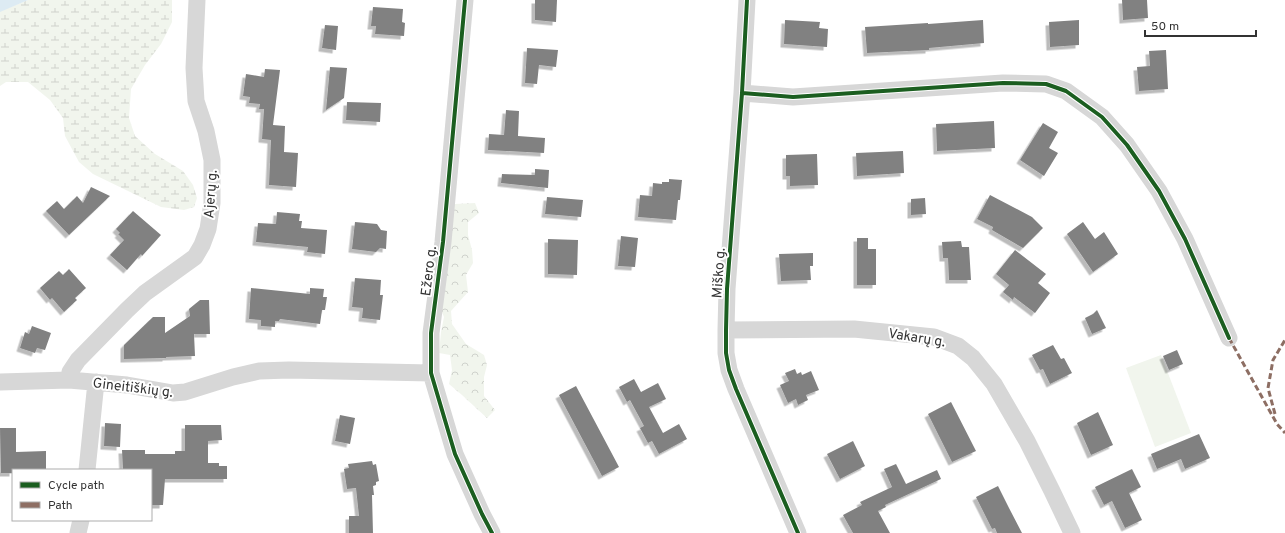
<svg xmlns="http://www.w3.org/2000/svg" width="1285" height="533" font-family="Overpass,sans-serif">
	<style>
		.forest { fill: url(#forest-crowns) }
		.wetland { fill: url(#wetland-marsh) }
		.garden { fill: #f1f5ed }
		.water { fill: #ddebf3 }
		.building { fill: #818181; filter: url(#shadow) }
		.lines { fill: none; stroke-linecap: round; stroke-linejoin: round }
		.street { stroke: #d7d7d7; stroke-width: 17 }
		.quiet { stroke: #8d6e63; stroke-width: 3; stroke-dasharray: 6 3; stroke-linecap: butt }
		.cycleway-casing { stroke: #fff; stroke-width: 6 }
		.cycleway { stroke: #1b5e20; stroke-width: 4 }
		.labels { text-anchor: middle; stroke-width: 4; stroke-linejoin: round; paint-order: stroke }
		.street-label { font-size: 14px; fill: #333; stroke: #fff }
	</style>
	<defs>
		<pattern id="forest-crowns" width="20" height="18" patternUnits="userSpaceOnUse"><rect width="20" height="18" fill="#f1f5ed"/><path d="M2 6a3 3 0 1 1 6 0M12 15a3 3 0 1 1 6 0" fill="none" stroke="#cfd2cc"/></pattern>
		<pattern id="wetland-marsh" width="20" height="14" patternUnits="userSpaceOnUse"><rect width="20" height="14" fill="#f1f5ed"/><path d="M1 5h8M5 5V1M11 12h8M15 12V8" fill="none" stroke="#cfd2cc"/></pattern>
		<filter id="shadow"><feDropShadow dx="-3.5" dy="3.5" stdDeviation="0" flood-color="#0004"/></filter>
	</defs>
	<rect width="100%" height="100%" fill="#fff"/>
	<!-- forest -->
	<path class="forest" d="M 475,203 L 479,213 L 468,222 L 468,235 L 472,250 L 473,263 L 466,275 L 468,292 L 451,311 L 452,324 L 466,344 L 484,355 L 487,365 L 484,377 L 484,396 L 495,410 L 487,418 L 462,395 L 449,384 L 452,370 L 450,355 L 439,353 L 441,332 L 444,317 L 439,305 L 450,209 L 455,204 Z"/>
	<!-- wetland -->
	<path class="wetland" d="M 28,0 L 172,0 L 172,22 L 161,44 L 145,65 L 131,89 L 129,118 L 135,136 L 155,154 L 183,171 L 193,185 L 197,198 L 194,207 L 184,210 L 161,207 L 93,174 L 79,162 L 65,136 L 63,118 L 50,100 L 28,82 L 6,82 L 0,86 L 0,11 Z"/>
	<!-- garden -->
	<path class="garden" d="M 1161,355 L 1191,433 L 1155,447 L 1126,368 Z"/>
	<!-- water -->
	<path class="water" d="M 0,0 L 28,0 L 0,12 Z"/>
	<!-- building -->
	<path class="building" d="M 535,0 L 557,0 L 556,22 L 535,20 Z
		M 1122,0 L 1147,0 L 1148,18 L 1123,20 Z
		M 373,7 L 403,9 L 402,22 L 405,23 L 404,36 L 375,34 L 376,26 L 371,26 Z
		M 785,20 L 820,22 L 819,28 L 828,29 L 827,47 L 784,44 Z
		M 983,20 L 984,43 L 929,48 L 929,50 L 867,53 L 865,27 L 928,23 L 928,24 Z
		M 1079,20 L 1079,45 L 1050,47 L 1049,22 Z
		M 325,25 L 338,26 L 336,50 L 322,48 Z
		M 527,48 L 558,50 L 556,67 L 539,65 L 537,84 L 525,83 Z
		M 1166,50 L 1168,89 L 1139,91 L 1137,67 L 1150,66 L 1149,51 Z
		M 330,67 L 347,68 L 344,98 L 326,110 Z
		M 265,69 L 280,70 L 273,125 L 285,126 L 284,152 L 298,153 L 296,187 L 269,185 L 271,139 L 271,140 L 262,139 L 264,109 L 259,109 L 260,104 L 249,103 L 250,97 L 243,96 L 246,74 L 264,77 Z
		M 347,102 L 381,103 L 380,122 L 346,120 Z
		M 506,110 L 519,111 L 518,136 L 545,138 L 544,153 L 488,150 L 489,134 L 504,135 Z
		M 994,121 L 995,148 L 937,151 L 936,124 Z
		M 1043,123 L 1058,132 L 1049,148 L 1058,153 L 1044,176 L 1020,160 Z
		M 903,151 L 904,173 L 857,176 L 856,153 Z
		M 817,154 L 818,185 L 790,186 L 790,176 L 786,176 L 786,155 Z
		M 535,169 L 549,170 L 548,188 L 501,183 L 502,174 L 535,175 Z
		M 669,179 L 682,180 L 680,200 L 678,200 L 676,220 L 638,217 L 640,195 L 652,196 L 653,183 L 662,184 L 662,182 L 669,182 Z
		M 91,187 L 110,196 L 69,235 L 46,211 L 57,201 L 64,209 L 77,196 L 83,203 Z
		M 990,195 L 1032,217 L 1043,228 L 1023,248 L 992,230 L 993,227 L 977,219 Z
		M 547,197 L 583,200 L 581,217 L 545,214 Z
		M 925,198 L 926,214 L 911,215 L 911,199 Z
		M 133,211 L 161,235 L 142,256 L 141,254 L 127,270 L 110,255 L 124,240 L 118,234 L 120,233 L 116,229 Z
		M 277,212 L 300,214 L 299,221 L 302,221 L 301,228 L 327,230 L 325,254 L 307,252 L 308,247 L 256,242 L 258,223 L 276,224 Z
		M 355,222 L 377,224 L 381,230 L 387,231 L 386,249 L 380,248 L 376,252 L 352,249 Z
		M 1083,222 L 1095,239 L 1104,232 L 1118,254 L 1093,272 L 1067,234 Z
		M 621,236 L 638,238 L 635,267 L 618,266 Z
		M 857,238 L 868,238 L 868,249 L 876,249 L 876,285 L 857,285 Z
		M 548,239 L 578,240 L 577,275 L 548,274 Z
		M 961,241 L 962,247 L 969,247 L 971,280 L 949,280 L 948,258 L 943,258 L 942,242 Z
		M 1015,250 L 1046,274 L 1038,283 L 1050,293 L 1035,313 L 1014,297 L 1013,300 L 1003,292 L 1009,285 L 996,274 Z
		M 813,253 L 813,266 L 810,266 L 811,280 L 781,281 L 779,254 Z
		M 69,269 L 86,288 L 75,298 L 77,300 L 64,312 L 52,298 L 50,300 L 40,288 L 59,271 L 63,275 Z
		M 355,278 L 381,280 L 380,295 L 383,295 L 380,320 L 362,318 L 363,308 L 352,307 Z
		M 251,288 L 310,294 L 310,288 L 324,289 L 323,297 L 327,297 L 325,310 L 322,310 L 320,324 L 280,319 L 279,321 L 275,321 L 275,327 L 261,326 L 261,320 L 249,319 Z
		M 200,300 L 209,300 L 210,334 L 194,334 L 195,356 L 166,357 L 166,358 L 124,359 L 124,345 L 153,317 L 165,317 L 165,333 L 190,316 L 189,309 Z
		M 1097,310 L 1106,328 L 1092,334 L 1085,318 L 1093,314 Z
		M 32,326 L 51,333 L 45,350 L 37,348 L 35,353 L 20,348 L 25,332 L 29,334 Z
		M 1053,345 L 1061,359 L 1064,358 L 1072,373 L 1050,384 L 1043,369 L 1040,370 L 1032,355 Z
		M 1177,350 L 1183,364 L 1169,370 L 1163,356 Z
		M 795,369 L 797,374 L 801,372 L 802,375 L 811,371 L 819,390 L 806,395 L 808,400 L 798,405 L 796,399 L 788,403 L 780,385 L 789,381 L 785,373 Z
		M 634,379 L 641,392 L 658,383 L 666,399 L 649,407 L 663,433 L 679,424 L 687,439 L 659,454 L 652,441 L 648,443 L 640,428 L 644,426 L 630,400 L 627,402 L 619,387 Z
		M 576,386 L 619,467 L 602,476 L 559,395 Z
		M 951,402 L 976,451 L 952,462 L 928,414 Z
		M 1098,412 L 1113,445 L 1091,455 L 1077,423 Z
		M 340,415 L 355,418 L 350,444 L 335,441 Z
		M 105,423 L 121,424 L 120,447 L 104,446 Z
		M 185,425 L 221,425 L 222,440 L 208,441 L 208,463 L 219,463 L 219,466 L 227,466 L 227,479 L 165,479 L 163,505 L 151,505 L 151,470 L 123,470 L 122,450 L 145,450 L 145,454 L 175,454 L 175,451 L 185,451 Z
		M 0,428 L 16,428 L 16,452 L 46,451 L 46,470 L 13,470 L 13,473 L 1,473 Z
		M 1199,434 L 1210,458 L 1185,469 L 1181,459 L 1157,469 L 1151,454 Z
		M 853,441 L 865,466 L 840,479 L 827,454 Z
		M 372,461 L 373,465 L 376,464 L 379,481 L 376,482 L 376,485 L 373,486 L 374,495 L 372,495 L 373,533 L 349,533 L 349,516 L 359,516 L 356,488 L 347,489 L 344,469 L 349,468 L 348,464 Z
		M 896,464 L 906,484 L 937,470 L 941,479 L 885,505 L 886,507 L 878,511 L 890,533 L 853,533 L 843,515 L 862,505 L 860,502 L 892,487 L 884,469 Z
		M 1132,469 L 1141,487 L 1129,493 L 1142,520 L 1125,528 L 1112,501 L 1104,505 L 1095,487 Z
		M 998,486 L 1009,508 L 1022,533 L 997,533 L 995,528 L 992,529 L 976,497 Z"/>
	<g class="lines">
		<!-- street -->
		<path class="street" d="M 465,0 L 443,242 L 431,333 L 431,373 L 455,454 L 482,514 L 492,533
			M 747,0 L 742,93 L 727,289 L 726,330 L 726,353 L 729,370 L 736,389 L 798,533
			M 742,93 L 793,97 L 1003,83 L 1046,84 L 1066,91 L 1102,117 L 1127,145 L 1159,191 L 1185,239 L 1229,338
			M 726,330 L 854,329 L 934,337 L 958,346 L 973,358 L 994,384 L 1027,441 L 1052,491 L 1072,533
			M 69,380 L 70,372 L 78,360 L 127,310 L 145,293 L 195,257 L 202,245 L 208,229 L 212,203 L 212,160 L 206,131 L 196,101 L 194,68 L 197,0
			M 0,382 L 69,380 L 127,385 L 173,393 L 185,392 L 233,377 L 259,371 L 289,370 L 431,373
			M 87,470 L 96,382
			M 78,533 L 81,520"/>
		<!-- quiet -->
		<path class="quiet" d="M 1229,338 L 1277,424 L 1285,433
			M 1275,414 L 1268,388 L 1273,360 L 1285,340"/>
		<!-- cycleway casing -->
		<g class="cycleway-casing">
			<path id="cycleway" d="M 465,0 L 443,242 L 431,333 L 431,373 L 455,454 L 482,514 L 492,533
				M 747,0 L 742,93 L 727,289 L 726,330 L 726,353 L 729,370 L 736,389 L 798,533
				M 742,93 L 793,97 L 1003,83 L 1046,84 L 1066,91 L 1102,117 L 1127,145 L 1159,191 L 1185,239 L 1229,338"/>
		</g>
		<!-- cycleway -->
		<use href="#cycleway" class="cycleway"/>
	</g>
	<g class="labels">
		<!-- street labels -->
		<g class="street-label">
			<text transform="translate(210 194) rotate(-86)" y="5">Ajerų g.</text>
			<text transform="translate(428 271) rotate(-83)" y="5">Ežero g.</text>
			<text transform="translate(718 273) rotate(-86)" y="5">Miško g.</text>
			<text transform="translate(917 337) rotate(9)" y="5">Vakarų g.</text>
			<text transform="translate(133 387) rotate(7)" y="5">Gineitiškių g.</text>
		</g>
	</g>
	<!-- legend -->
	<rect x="12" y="469" width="140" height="52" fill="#ffffff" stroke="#adadad"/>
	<rect x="20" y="482" width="20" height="6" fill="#1b5e20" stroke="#adadad"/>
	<text x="48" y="489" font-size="12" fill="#333333">Cycle path</text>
	<rect x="20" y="502" width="20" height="6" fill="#8d6e63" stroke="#adadad"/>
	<text x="48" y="509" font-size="12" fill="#333333">Path</text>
	<!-- scale -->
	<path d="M1145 30v6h111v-6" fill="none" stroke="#333333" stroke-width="2"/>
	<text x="1151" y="30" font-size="12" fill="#333333" stroke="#ffffff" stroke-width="3" paint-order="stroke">50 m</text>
</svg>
